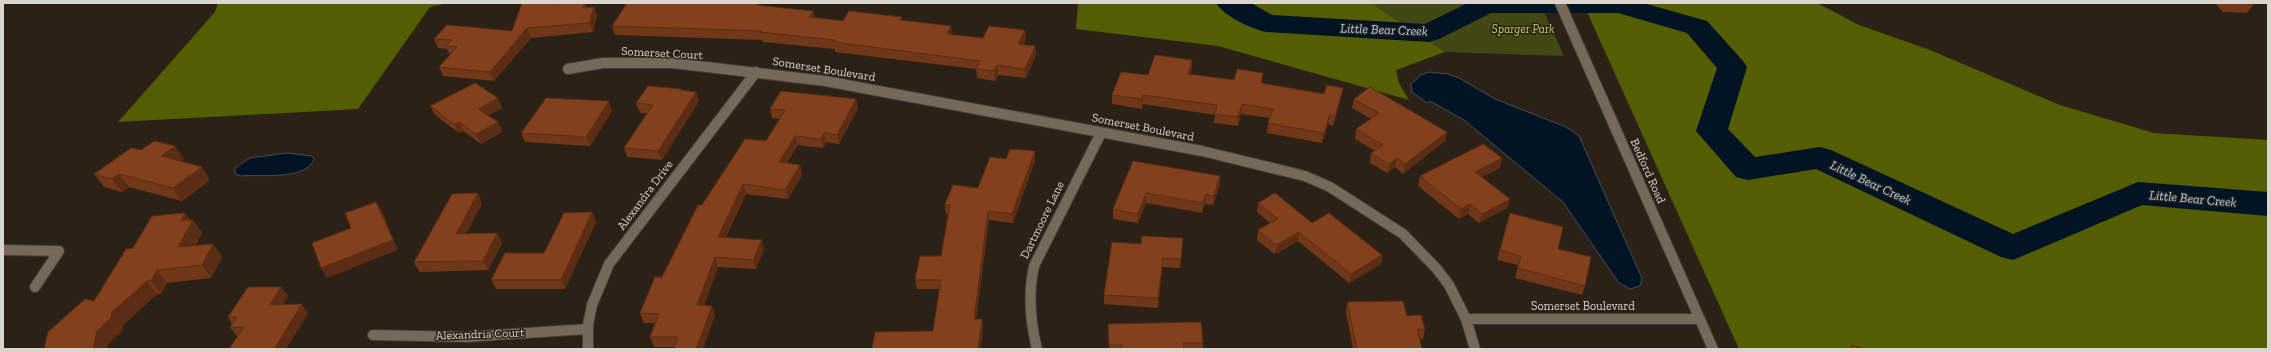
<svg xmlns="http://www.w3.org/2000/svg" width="2271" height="352" font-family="'Zilla Slab',serif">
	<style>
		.green { fill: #424813 }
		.forest { fill: #555d02 }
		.water { fill: #021323; stroke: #434d56 }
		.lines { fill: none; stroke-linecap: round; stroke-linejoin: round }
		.river { fill: #021323; fill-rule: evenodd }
		.minor-casing { stroke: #433b33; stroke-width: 12 }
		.minor { stroke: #75695c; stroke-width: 10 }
		.wall { fill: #703719 }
		.shaded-wall { fill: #5b2d14 }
		.building { fill: #82401d; stroke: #5b2d14 }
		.labels { text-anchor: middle; stroke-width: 3; stroke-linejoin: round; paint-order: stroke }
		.park-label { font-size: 12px; font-style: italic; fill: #c2d065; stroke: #2b2116 }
		.street-label { font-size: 12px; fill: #dbd5cd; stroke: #2b2116 }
		.water-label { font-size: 13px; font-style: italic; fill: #a1cffc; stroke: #2b2116 }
	</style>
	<rect width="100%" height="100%" fill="#2b2116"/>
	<!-- green -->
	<path class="green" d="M 1371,3 L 1540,3 L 1564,56 L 1445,52 Z"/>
	<!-- forest -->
	<path class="forest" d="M 218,3 L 447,3 L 430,7 L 358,109 L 118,122 L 215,12 Z
		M 1078,3 L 1371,3 L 1445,52 L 1396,70 L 1399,83 L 1409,100 L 1218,46 L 1076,29 Z
		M 1583,3 L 1817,3 L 1859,25 L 1930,50 L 2060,105 L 2154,133 L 2268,140 L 2268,349 L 1739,349 Z"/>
	<!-- water -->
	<path class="water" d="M 1429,72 L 1448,74 L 1459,78 L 1495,99 L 1566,127 L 1579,136 L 1641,276 L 1642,279 L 1640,286 L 1630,289 L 1619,283 L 1563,202 L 1464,120 L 1430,101 L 1427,103 L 1412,92 L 1411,84 L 1421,75 Z
		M 287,153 L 311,156 L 314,159 C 306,181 261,174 241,176 L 235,174 L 235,168 L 250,158 Z"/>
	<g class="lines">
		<!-- river -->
		<path class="river" d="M 1216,3 L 1251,3 L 1272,15 L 1425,24 L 1468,3 L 1643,3 L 1707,21 L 1743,61 L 1747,67 L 1728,129 L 1755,157 L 1820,147 L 1831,150 L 2013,234 L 2138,182 L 2268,192 L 2268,216 L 2142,205 L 2013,260 L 2001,257 L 1816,169 L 1748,180 L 1736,177 L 1696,131 L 1717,68 L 1687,33 L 1618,13 L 1491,13 L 1439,39 L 1429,42 L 1266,32 C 1250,28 1225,17 1216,3 Z"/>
		<!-- minor casing -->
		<g class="minor-casing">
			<path id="minor" d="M 1560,3 L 1713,349
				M 568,69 L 603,63 L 672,63 L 825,81 L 1202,151 L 1305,176 L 1330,187 L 1403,234 L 1436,268 L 1449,285 L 1466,319 L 1475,349
				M 3,250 L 59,251 L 35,287
				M 1466,319 L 1700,319
				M 373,335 L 466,337 L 587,329
				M 588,349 L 588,325 L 592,305 L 609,264 L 756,72
				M 1037,349 C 1030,321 1028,294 1034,266 L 1101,133"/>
		</g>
		<!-- minor -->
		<use href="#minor" class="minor"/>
	</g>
	<!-- wall -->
	<path class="wall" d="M 522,3 L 558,3 L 558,4 L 586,3 L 587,8 L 594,7 L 597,16 L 593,32 L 531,38 L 494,81 L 443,76 L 439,67 L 450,55 L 447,49 L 438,48 L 434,39 L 512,31 Z
		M 627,3 L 758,3 L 759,6 L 813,11 L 815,18 L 843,21 L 902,21 L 952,35 L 983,38 L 1025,30 L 1026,39 L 1023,45 L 1035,46 L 1036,55 L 1026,78 L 998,75 L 995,81 L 977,78 L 976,69 L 835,52 L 835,49 L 763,42 L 762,40 L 615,35 L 612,26 Z
		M 2215,3 L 2252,3 L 2254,4 L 2247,13 L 2223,12 Z
		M 1192,60 L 1192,69 L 1190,74 L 1234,80 L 1262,82 L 1262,84 L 1341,97 L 1333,126 L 1328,124 L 1322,143 L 1267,133 L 1268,123 L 1270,118 L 1241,114 L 1238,126 L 1214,123 L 1215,115 L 1143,104 L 1142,109 L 1112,104 L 1112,95 L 1148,75 Z
		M 682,91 L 696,92 L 699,101 L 662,160 L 627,157 L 624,148 L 647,113 L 640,113 L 636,103 Z
		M 498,98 L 502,108 L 488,115 L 498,122 L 502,132 L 481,144 L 463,131 L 459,133 L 435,115 L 430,106 Z
		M 856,99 L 858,108 L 839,144 L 826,142 L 823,148 L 798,145 L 787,163 L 800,165 L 802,175 L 788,199 L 746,194 L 726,237 L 764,249 L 756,269 L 718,267 L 704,306 L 715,315 L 703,349 L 674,349 L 675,347 L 654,347 L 650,337 L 655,323 L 644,323 L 640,313 L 662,277 L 702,205 L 766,141 L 780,119 L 772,118 L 770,109 Z
		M 1354,99 L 1447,132 L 1445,141 L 1403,174 L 1395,167 L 1387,173 L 1370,163 L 1371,153 L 1375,151 L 1355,139 L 1356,129 L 1371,119 L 1352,108 Z
		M 612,111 L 590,146 L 525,142 L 521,133 Z
		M 1035,151 L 1035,161 L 1013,223 L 989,220 L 976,319 L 982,319 L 983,328 L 933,331 L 939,289 L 917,289 L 915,280 L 941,256 L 948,214 L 946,214 L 945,204 L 978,188 L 1006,159 Z
		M 1502,158 L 1500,168 L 1482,177 L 1510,199 L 1507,208 L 1479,223 L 1468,214 L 1459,219 L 1418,186 L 1420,176 Z
		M 184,159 L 181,161 L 210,180 L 182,201 L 129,187 L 122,192 L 104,187 L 94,174 Z
		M 1133,161 L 1220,176 L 1220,185 L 1213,205 L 1205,204 L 1202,213 L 1146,203 L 1138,223 L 1113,219 L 1113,209 Z
		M 482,203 L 466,234 L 497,233 L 502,243 L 488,270 L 419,272 L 414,262 Z
		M 1258,203 L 1312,223 L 1382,255 L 1381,264 L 1349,283 L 1298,241 L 1275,254 L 1257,240 L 1258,230 L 1270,223 L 1257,212 Z
		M 592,212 L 596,222 L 565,289 L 496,289 L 491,280 L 544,253 Z
		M 185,213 L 190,220 L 193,220 L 202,233 L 196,245 L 213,244 L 222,257 L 211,278 L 167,283 L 161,294 L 157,294 L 123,325 L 122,331 L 108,344 L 94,301 L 133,248 Z
		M 1510,213 L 1558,249 L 1585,286 L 1582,295 L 1515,278 L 1518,265 L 1497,260 Z
		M 1112,242 L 1182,248 L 1180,268 L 1162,267 L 1158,308 L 1104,304 L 1104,295 Z
		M 281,287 L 288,296 L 283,304 L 302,304 L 308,314 L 237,336 L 230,327 L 232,324 L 228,317 Z
		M 1347,302 L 1407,316 L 1425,329 L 1423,339 L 1419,339 L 1422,349 L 1353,349 L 1346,312 Z
		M 1108,324 L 1203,343 L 1203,349 L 1109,349 Z"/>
	<!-- shaded-wall -->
	<path class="shaded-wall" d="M 552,3 L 558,3 L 555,14 L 551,4 Z
		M 585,3 L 586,3 L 588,11 L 583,8 Z
		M 594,7 L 597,16 L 593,32 L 589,23 Z
		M 813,11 L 815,20 L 809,17 Z
		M 951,26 L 952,35 L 947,34 Z
		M 527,28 L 531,38 L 494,81 L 490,72 Z
		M 1025,30 L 1026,39 L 1019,53 L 1018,44 Z
		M 1035,46 L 1036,55 L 1026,78 L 1025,69 Z
		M 1192,60 L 1192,69 L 1187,83 L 1188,74 Z
		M 997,65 L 998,75 L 995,81 L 994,71 Z
		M 1263,73 L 1262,82 L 1260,93 L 1261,83 Z
		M 1343,88 L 1341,97 L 1333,126 L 1335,117 Z
		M 696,92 L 699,101 L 662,160 L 658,151 Z
		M 1143,95 L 1143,104 L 1142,109 L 1142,99 Z
		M 498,98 L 502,108 L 483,118 L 478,109 Z
		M 856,99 L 858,108 L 839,144 L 837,135 Z
		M 609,101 L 612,111 L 590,146 L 586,137 Z
		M 1242,104 L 1241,114 L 1238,126 L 1238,117 Z
		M 1330,114 L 1328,124 L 1322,143 L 1324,133 Z
		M 459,122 L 463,131 L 459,133 L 454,124 Z
		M 498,122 L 502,132 L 481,144 L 476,134 Z
		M 1447,132 L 1445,141 L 1403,174 L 1405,164 Z
		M 824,133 L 826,142 L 823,148 L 821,139 Z
		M 795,136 L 798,145 L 782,172 L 779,162 Z
		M 175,146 L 184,159 L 170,169 L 161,156 Z
		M 1035,151 L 1035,161 L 1013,223 L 1012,214 Z
		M 1397,158 L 1395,167 L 1387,173 L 1389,164 Z
		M 1502,158 L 1500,168 L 1473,182 L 1475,172 Z
		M 800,165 L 802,175 L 788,199 L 785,190 Z
		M 202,167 L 210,180 L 182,201 L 173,188 Z
		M 119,174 L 129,187 L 122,192 L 112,179 Z
		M 1220,176 L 1220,185 L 1213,205 L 1214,196 Z
		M 743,184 L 746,194 L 721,246 L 718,237 Z
		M 478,193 L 482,203 L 461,244 L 456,234 Z
		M 1146,193 L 1146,203 L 1138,223 L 1138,214 Z
		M 1206,194 L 1205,204 L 1202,213 L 1203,203 Z
		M 1510,199 L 1507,208 L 1479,223 L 1482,214 Z
		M 376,202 L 382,211 L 398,250 L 327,278 L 321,268 Z
		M 1470,204 L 1468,214 L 1459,219 L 1461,209 Z
		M 988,211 L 989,220 L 975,328 L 974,319 Z
		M 592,212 L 596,222 L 565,289 L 561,280 Z
		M 185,213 L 192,222 L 193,220 L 202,233 L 188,260 L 178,247 L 181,221 Z
		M 1299,232 L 1298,241 L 1275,254 L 1276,245 Z
		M 497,233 L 502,243 L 488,270 L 483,261 Z
		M 762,240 L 764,249 L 756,269 L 753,260 Z
		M 213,244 L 222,257 L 211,278 L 202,265 Z
		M 1382,255 L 1381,264 L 1349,283 L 1351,274 Z
		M 715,257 L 718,267 L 700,315 L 697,305 Z
		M 1163,258 L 1162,267 L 1158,308 L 1158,298 Z
		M 157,270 L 167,283 L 161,294 L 151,281 Z
		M 147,281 L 157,294 L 123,325 L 122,331 L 108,344 L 107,349 L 93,349 L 97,331 L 112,312 Z
		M 281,287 L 288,296 L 276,314 L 270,305 Z
		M 302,304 L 308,314 L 286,349 L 274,349 Z
		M 712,306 L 715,315 L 703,349 L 696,349 Z
		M 982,319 L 983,328 L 981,349 L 978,349 Z"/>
	<!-- building -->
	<path class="building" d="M 522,3 L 552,3 L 551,4 L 569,3 L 585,3 L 583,8 L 594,7 L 589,23 L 527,28 L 490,72 L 439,67 L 457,47 L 446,46 L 452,40 L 434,39 L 447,25 L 512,31 Z
		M 627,3 L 757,3 L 756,5 L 813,11 L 809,17 L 843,21 L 849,11 L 902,17 L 900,20 L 951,26 L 947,34 L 983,38 L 989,26 L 1025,30 L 1018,44 L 1035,46 L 1025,69 L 997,65 L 994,71 L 976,69 L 980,61 L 834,42 L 835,40 L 760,32 L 762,31 L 612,26 Z
		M 2230,3 L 2252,3 L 2254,4 Z
		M 1155,55 L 1192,60 L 1188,74 L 1234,80 L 1237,69 L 1263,73 L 1261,83 L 1324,94 L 1327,85 L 1343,88 L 1335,117 L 1330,114 L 1324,133 L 1268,123 L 1273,109 L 1242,104 L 1238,117 L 1215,114 L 1217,105 L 1143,95 L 1142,99 L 1112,95 L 1121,72 L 1148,75 Z
		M 475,83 L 498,98 L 478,109 L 498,122 L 476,134 L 459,122 L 454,124 L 430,106 Z
		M 648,86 L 681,89 L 680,90 L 696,92 L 658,151 L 624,148 L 653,105 L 636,103 Z
		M 1370,87 L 1447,132 L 1405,164 L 1397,158 L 1389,164 L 1371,153 L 1383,145 L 1356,129 L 1379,113 L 1354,99 Z
		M 781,91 L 856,99 L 837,135 L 824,133 L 821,139 L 795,136 L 779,162 L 800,165 L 785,190 L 743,184 L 718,237 L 762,240 L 753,260 L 715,257 L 697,305 L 712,306 L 696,349 L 674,349 L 678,337 L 650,337 L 659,314 L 640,313 L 655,277 L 662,277 L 698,205 L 702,205 L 745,139 L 766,141 L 785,110 L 770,109 Z
		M 546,98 L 609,101 L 586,137 L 521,133 Z
		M 154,141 L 175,146 L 161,156 L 202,167 L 173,188 L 119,174 L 112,179 L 94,174 L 131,148 L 141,150 Z
		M 1483,144 L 1502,158 L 1475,172 L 1510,199 L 1482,214 L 1470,204 L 1461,209 L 1420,176 Z
		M 1010,149 L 1035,151 L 1012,214 L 988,211 L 974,319 L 982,319 L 978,349 L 872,349 L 875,332 L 933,331 L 941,280 L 915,280 L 920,256 L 941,256 L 950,205 L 945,204 L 953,185 L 978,188 L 990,157 L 1006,159 Z
		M 1133,161 L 1220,176 L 1214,196 L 1206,194 L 1203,203 L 1146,193 L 1138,214 L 1113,209 Z
		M 478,193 L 456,234 L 497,233 L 483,261 L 414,262 L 452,194 Z
		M 1275,193 L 1312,223 L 1329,213 L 1382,255 L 1351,274 L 1299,232 L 1276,245 L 1258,230 L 1278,219 L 1258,203 Z
		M 376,202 L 393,240 L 321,268 L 312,243 L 351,228 L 345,213 Z
		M 592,212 L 561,280 L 491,280 L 505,253 L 544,253 L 564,213 Z
		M 185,213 L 181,221 L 193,220 L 178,247 L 213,244 L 202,265 L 157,270 L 151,281 L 147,281 L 112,312 L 111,318 L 97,331 L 93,349 L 44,349 L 48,332 L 85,299 L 94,301 L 126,249 L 133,248 L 152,216 Z
		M 1510,213 L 1563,227 L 1558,249 L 1591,257 L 1585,286 L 1518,268 L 1521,256 L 1500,250 Z
		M 1142,236 L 1183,238 L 1181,259 L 1163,258 L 1158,298 L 1104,295 L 1112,242 L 1141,244 Z
		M 248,287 L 281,287 L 270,305 L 302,304 L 274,349 L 229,349 L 244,327 L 230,327 L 237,317 L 228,317 Z
		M 1403,301 L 1407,316 L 1421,315 L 1425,329 L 1417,330 L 1422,349 L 1357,349 L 1347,302 Z
		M 1201,322 L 1203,343 L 1183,343 L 1184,349 L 1122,349 L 1122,345 L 1109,345 L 1108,324 Z
		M 1851,345 L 1865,349 L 1851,349 Z"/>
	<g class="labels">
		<!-- park labels -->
		<g class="park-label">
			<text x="1523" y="33">Sparger Park</text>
		</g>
		<!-- street labels -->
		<g class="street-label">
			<text transform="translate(662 53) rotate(3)" y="4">Somerset Court</text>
			<text transform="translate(824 69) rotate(9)" y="4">Somerset Boulevard</text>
			<text transform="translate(1143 127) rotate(11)" y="4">Somerset Boulevard</text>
			<text transform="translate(1648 171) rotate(66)" y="4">Bedford Road</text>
			<text transform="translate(645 195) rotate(-53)" y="4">Alexandra Drive</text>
			<text transform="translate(1042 220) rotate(-64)" y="4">Dartmoore Lane</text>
			<text x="1583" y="310">Somerset Boulevard</text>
			<text transform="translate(480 334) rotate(-2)" y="4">Alexandria Court</text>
		</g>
		<!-- water labels -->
		<g class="water-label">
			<text transform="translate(1384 29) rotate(2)" y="5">Little Bear Creek</text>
			<text transform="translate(1871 182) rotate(25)" y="5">Little Bear Creek</text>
			<text transform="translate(2193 198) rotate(5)" y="5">Little Bear Creek</text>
		</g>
	</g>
	<!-- border -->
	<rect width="2271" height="352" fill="none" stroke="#dbd5cd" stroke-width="8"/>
</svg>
